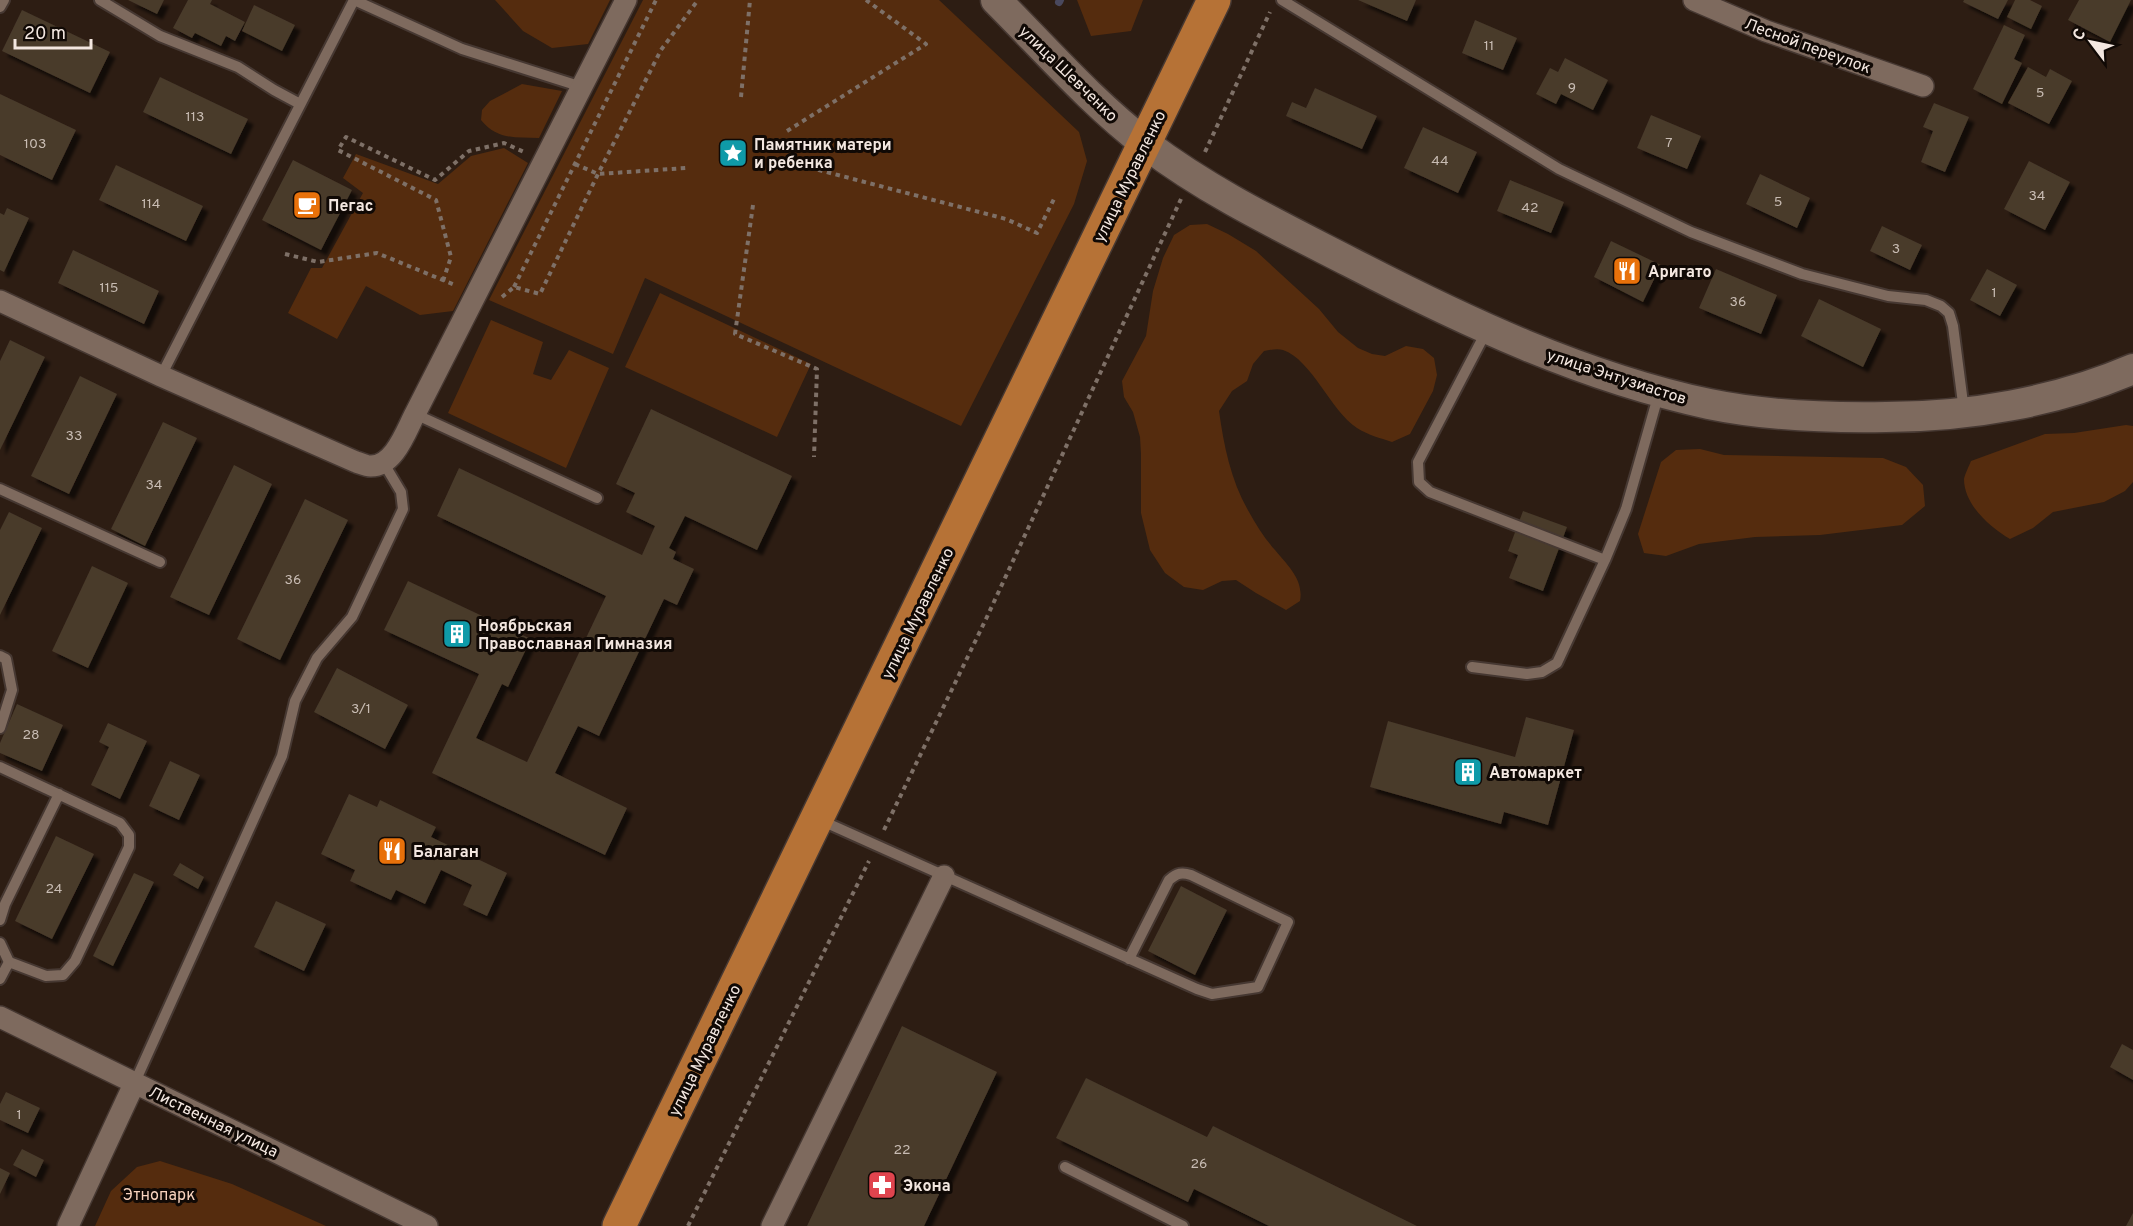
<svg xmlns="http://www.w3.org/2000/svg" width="2133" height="1226" font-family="Overpass,sans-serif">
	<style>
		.green { fill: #552c0e }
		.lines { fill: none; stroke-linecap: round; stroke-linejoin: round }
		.stream { stroke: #49485d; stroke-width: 8 }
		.building { fill: #483a2b; filter: url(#shadow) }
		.lane-casing { stroke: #463832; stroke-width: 14 }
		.street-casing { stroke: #463832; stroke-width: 24 }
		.secondary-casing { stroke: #463832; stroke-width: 33 }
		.primary-casing { stroke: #463832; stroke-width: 36 }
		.path { stroke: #7e7067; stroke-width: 4; stroke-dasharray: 4.5 4.5; stroke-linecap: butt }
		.lane { stroke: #7e6a5e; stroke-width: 10 }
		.street { stroke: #7e6a5e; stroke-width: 21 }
		.secondary { stroke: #7e6a5e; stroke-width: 30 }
		.primary { stroke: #b67236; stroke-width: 33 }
		.labels { text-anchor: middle; stroke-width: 6; stroke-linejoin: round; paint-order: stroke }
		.number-label { font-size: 14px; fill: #c8bcb3 }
		.street-label { font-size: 16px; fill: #f3e7e0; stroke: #100905 }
		.poi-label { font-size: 16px; font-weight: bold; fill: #f3e7e0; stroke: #100905; text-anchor: start }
		.park-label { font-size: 16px; fill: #f8d3be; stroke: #100905 }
	</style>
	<defs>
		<filter id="shadow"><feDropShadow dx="5.5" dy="5.5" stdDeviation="1.5" flood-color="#0009"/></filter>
	</defs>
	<rect width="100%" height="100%" fill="#2d1d13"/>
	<!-- green -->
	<path class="green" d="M 495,0 L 610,0 L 588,44 L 552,48 L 523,31 Z
		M 643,0 L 939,0 L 1079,132 L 1087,161 L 1074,204 L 961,426 L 645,278 L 613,354 L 489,300 Z
		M 1077,0 L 1143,0 L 1131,31 L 1091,36 Z
		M 522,84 L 562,91 L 539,138 C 515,137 497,140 481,120 L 482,110 L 490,101 Z
		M 504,148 L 528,163 L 453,311 L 420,315 L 366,286 L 337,339 L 288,313 L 311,268 L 322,268 L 363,193 L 343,178 L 356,154 L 438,184 L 471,156 Z
		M 1207,224 L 1228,234 L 1256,251 L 1319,309 L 1338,332 L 1358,348 L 1372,354 L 1385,356 L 1406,346 L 1423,349 L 1434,358 L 1437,375 L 1433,391 L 1410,434 L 1392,442 C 1380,438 1368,435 1357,428 C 1330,410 1312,360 1283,350 C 1277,348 1270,350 1264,351 L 1253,364 L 1247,381 L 1232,391 L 1219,411 C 1224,447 1231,481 1249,512 C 1256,525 1265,539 1275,550 C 1287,565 1304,579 1300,601 L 1286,610 L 1256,593 L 1236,580 L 1222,581 L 1203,590 L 1184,587 L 1165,573 L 1150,550 L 1141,513 L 1141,454 L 1140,437 L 1133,412 L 1124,397 L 1122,381 L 1146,336 L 1153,291 L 1163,258 L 1174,235 L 1190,225 Z
		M 660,293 L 811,364 L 777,437 L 625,367 Z
		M 491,320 L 543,342 L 533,374 L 551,380 L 569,350 L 609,368 L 566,468 L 448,413 Z
		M 2126,425 L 2133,426 L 2133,482 L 2125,491 L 2104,502 L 2053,512 L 2033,528 L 2010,539 C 1990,527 1964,505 1964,479 C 1965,474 1969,466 1971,461 L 2045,434 L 2074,433 Z
		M 1700,449 L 1724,455 L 1883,458 L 1906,467 L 1923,485 L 1925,506 L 1902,525 L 1820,535 L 1755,537 L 1699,544 L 1666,556 L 1644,553 L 1638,534 L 1661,462 L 1676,450 Z
		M 160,1161 L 232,1184 L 326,1226 L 95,1226 L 111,1191 L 137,1167 Z"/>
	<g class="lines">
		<!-- stream -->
		<path class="stream" d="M 1059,2 L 1060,0"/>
	</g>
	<!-- building -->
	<path class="building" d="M 128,0 L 164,0 L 157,14 Z
		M 188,0 L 212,0 L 210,4 L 245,22 L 235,41 L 226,36 L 221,46 L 195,33 L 192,38 L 173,28 Z
		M 1358,0 L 1416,0 L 1407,21 Z
		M 1964,0 L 2008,0 L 1998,19 L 1963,2 Z
		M 2015,0 L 2030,0 L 2042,6 L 2031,29 L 2007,17 Z
		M 2079,0 L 2131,0 L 2110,42 L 2068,20 Z
		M 254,5 L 295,25 L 282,51 L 242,31 Z
		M 22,10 L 110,52 L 90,93 L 2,51 Z
		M 1475,20 L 1517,38 L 1503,70 L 1462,53 Z
		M 2004,25 L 2025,35 L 2014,59 L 2022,63 L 2002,104 L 1973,89 Z
		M 1565,58 L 1608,80 L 1593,110 L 1561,94 L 1556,104 L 1536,94 L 1550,68 L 1558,72 Z
		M 2028,67 L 2046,77 L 2050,69 L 2072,81 L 2049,124 L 2008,103 Z
		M 160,77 L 248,119 L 231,154 L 143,112 Z
		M 1315,88 L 1377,116 L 1362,149 L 1286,116 L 1292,102 L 1306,108 Z
		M 0,94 L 76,130 L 52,180 L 0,155 Z
		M 1934,103 L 1969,117 L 1945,172 L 1921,162 L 1933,131 L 1923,127 Z
		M 1651,115 L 1701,136 L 1687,169 L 1637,148 Z
		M 1423,127 L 1477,152 L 1458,193 L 1404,168 Z
		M 293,160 L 352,190 L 321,250 L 262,220 Z
		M 2029,161 L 2070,182 L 2045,230 L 2004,209 Z
		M 116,165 L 203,206 L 186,241 L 99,200 Z
		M 1760,174 L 1810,198 L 1797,228 L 1746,204 Z
		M 1510,180 L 1564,202 L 1551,233 L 1497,211 Z
		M 7,208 L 29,218 L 4,272 L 0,270 L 0,213 L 4,215 Z
		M 1882,226 L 1922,245 L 1910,270 L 1870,251 Z
		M 1611,241 L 1661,265 L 1643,302 L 1594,277 Z
		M 73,250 L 159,291 L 144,324 L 58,283 Z
		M 1716,269 L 1777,295 L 1761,334 L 1699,308 Z
		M 1987,269 L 2017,285 L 2000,316 L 1970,300 Z
		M 1819,299 L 1881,329 L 1863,367 L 1801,336 Z
		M 10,340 L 45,357 L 0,450 L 0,361 Z
		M 80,376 L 117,394 L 69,494 L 31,476 Z
		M 651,409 L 792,476 L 757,550 L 685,516 L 669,548 L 676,552 L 673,559 L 694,569 L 677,605 L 664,599 L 599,736 L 578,726 L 555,773 L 627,808 L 605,855 L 432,773 L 479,674 L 384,630 L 408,581 L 531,639 L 508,687 L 502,684 L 476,738 L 527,762 L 606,596 L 437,516 L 459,468 L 642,555 L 655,526 L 626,512 L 635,493 L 616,484 Z
		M 163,422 L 197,438 L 145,546 L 111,529 Z
		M 234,465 L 272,484 L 209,615 L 170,597 Z
		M 305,499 L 348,520 L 280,660 L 237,639 Z
		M 1523,511 L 1567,527 L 1543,591 L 1509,578 L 1518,555 L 1508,551 Z
		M 9,512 L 42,528 L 0,615 L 0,530 Z
		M 92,566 L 128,583 L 88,668 L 52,651 Z
		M 337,668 L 408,705 L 385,749 L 314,712 Z
		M 17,704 L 63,725 L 42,771 L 0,753 L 0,743 Z
		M 1526,717 L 1574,730 L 1548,825 L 1504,812 L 1501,824 L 1370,787 L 1388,721 L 1515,757 Z
		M 108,723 L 147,741 L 120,799 L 91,785 L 109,747 L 99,742 Z
		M 170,761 L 200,775 L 179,820 L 149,806 Z
		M 349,794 L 377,807 L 380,800 L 436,827 L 431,837 L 507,873 L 487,916 L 463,905 L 472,885 L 441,870 L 425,904 L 396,890 L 391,900 L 350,881 L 355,870 L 321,854 Z
		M 56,836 L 94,854 L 52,939 L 15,921 Z
		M 180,863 L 204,877 L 198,889 L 173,875 Z
		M 134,873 L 154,882 L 113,966 L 93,956 Z
		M 1181,886 L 1227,910 L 1195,975 L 1148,951 Z
		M 276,901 L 326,924 L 304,971 L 254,947 Z
		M 902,1026 L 997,1072 L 924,1226 L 807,1226 Z
		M 2122,1044 L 2133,1050 L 2133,1080 L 2110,1067 Z
		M 1086,1078 L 1207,1137 L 1213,1126 L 1417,1226 L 1269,1226 L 1194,1189 L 1188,1202 L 1056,1138 Z
		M 6,1092 L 40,1108 L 28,1133 L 0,1120 L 0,1104 Z
		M 22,1149 L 44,1160 L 36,1177 L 13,1165 Z
		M 0,1168 L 10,1173 L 0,1194 Z
		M 2133,1213 L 2133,1226 L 2126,1226 Z"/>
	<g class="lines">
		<!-- lane casing -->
		<g class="lane-casing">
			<path id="lane" d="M 100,0 L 160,36 L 238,67 L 274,90 L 300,104
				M 354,0 L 462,49 L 582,87
				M 1282,0 L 1559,169 L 1691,232 L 1802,274 L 1888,296 L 1926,300 L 1941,306 L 1949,313 L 1953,326 L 1964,411
				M 0,7 L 4,0
				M 1486,332 L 1418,462 L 1419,482 L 1430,492 L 1605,560 L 1626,509 L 1659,393
				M 161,376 L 354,0
				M 415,414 L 597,498
				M 0,489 L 160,562
				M 0,656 L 6,659 L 12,690 L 0,728
				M 1472,667 L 1527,674 L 1542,672 L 1557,663 L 1605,560
				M 0,767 L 120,823 L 129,835 L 129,847 L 75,961 L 63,975 L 46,976 L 9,962
				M 820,820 L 1197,989 L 1212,994 L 1258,987 L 1288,922 L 1191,875 C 1182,872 1177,873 1169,880 L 1129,959
				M 0,920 L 5,904 L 59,794
				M 0,943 L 9,962 L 0,979
				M 135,1082 L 282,756 L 295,701 L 317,658 L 352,617 L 403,509 L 401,492 L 383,462
				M 1065,1167 L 1183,1226"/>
		</g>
		<!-- street casing -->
		<g class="street-casing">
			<path id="street" d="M 1694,0 L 1766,31 L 1923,86
				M 0,301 L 161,376 L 356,462 C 360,463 366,466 370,466 C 394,467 406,431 415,414 L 626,0
				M 0,1017 L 427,1226
				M 68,1226 L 135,1082
				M 772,1226 L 944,876"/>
		</g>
		<!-- secondary casing -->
		<g class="secondary-casing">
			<path id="secondary" d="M 996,0 C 1045,49 1092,103 1147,145 C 1209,192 1280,226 1350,262 C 1464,321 1583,377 1709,404 C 1767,416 1827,418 1886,417 C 1969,417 2056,402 2133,369"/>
		</g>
		<!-- primary casing -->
		<g class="primary-casing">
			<path id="primary" d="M 619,1226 L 1214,0"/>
		</g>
		<!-- path -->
		<path class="path" d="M 741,97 L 750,0
			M 787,131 L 926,44 L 866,0
			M 1205,152 L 1270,12
			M 792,163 L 1006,219 L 1037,233 L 1054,199
			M 575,164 L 598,174 L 686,168
			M 753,205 L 735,334 L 817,369 L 814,457
			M 285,254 L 318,262 L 377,253 L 455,285
			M 443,281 L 451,257 L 436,200 L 338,150 L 346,137 L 435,180 L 469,151 L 504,143 L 524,152
			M 514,287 L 656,0
			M 502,297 L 514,287 L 540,294 L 598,174 L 661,50 L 698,0
			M 884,830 L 986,619 L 1181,199
			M 688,1226 L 869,861"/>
		<!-- lane -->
		<use href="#lane" class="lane"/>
		<!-- street -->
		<use href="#street" class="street"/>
		<!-- secondary -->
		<use href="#secondary" class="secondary"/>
		<!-- primary -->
		<use href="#primary" class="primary"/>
	</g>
	<!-- icons -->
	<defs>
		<g id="sight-square" transform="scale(1.5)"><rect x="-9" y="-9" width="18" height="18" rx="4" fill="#0f9aa8" stroke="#100905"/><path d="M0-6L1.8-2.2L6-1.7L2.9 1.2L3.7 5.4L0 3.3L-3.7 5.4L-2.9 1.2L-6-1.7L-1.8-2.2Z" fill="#fff"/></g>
		<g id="cafe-square" transform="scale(1.5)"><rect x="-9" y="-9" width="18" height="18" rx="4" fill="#e8710a" stroke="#100905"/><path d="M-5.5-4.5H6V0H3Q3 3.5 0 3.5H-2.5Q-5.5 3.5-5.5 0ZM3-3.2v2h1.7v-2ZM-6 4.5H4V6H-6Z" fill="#fff"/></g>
		<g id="restaurant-square" transform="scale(1.5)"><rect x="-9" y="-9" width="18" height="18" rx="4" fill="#e8710a" stroke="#100905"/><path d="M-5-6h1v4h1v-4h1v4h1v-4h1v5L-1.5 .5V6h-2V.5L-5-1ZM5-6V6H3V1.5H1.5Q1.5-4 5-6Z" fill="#fff"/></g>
		<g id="building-square" transform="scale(1.5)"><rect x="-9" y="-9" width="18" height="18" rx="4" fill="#0f9aa8" stroke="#100905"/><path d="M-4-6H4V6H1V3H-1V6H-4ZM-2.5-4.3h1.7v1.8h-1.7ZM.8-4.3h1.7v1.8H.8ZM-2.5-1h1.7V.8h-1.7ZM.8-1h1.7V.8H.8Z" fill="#fff"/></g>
		<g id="pharmacy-square" transform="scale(1.5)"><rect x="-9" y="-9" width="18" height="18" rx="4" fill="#e0444e" stroke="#100905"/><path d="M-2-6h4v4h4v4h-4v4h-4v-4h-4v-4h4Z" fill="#fff"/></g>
	</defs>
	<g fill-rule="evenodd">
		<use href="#sight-square" x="733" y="153"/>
		<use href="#cafe-square" x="307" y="205"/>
		<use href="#restaurant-square" x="1627" y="271"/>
		<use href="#building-square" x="457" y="634"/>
		<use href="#building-square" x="1468" y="772"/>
		<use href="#restaurant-square" x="392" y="851"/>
		<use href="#pharmacy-square" x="882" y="1185"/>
	</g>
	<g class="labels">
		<!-- number labels -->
		<g class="number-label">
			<text x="1489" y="50">11</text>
			<text x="1572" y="92">9</text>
			<text x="2040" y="97">5</text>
			<text x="195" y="121">113</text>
			<text x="1669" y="147">7</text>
			<text x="35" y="148">103</text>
			<text x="1440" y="165">44</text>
			<text x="2037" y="200">34</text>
			<text x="1778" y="206">5</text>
			<text x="151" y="208">114</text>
			<text x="1530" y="212">42</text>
			<text x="1896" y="253">3</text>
			<text x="109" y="292">115</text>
			<text x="1994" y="297">1</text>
			<text x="1738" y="306">36</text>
			<text x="74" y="440">33</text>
			<text x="154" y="489">34</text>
			<text x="293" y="584">36</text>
			<text x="361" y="713">3/1</text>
			<text x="31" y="739">28</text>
			<text x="54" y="893">24</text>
			<text x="19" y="1119">1</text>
			<text x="902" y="1154">22</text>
			<text x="1199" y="1168">26</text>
		</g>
		<!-- street labels -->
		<g class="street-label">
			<text transform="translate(1808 45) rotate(20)" y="6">Лесной переулок</text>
			<text transform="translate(1069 73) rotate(44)" y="6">улица Шевченко</text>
			<text transform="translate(1129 176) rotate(-64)" y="6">улица Муравленко</text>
			<text transform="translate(1617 376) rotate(18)" y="6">улица Энтузиастов</text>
			<text transform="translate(917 613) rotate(-64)" y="6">улица Муравленко</text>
			<text transform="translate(704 1050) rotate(-64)" y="6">улица Муравленко</text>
			<text transform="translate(214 1121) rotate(26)" y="6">Лиственная улица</text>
		</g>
		<!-- poi labels -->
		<g class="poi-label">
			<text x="754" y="150">Памятник матери<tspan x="754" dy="18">и ребенка</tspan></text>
			<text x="328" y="211">Пегас</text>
			<text x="1648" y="277">Аригато</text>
			<text x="478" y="631">Ноябрьская<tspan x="478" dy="18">Православная Гимназия</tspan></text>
			<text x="1489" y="778">Автомаркет</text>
			<text x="413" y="857">Балаган</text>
			<text x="903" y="1191">Экона</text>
		</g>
		<!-- park labels -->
		<g class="park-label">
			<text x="159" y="1200">Этнопарк</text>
		</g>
	</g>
	<!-- north arrow -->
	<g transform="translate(2091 42) rotate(302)" stroke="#100905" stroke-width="4.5" paint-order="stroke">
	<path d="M0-4.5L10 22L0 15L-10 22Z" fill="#f3e7e0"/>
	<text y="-9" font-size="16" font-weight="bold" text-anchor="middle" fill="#f3e7e0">С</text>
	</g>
	<!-- scale -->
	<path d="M15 39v9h76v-9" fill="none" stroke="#f3e7e0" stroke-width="3"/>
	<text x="24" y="39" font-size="18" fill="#f3e7e0" stroke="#100905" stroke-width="4.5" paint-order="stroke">20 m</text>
</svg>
